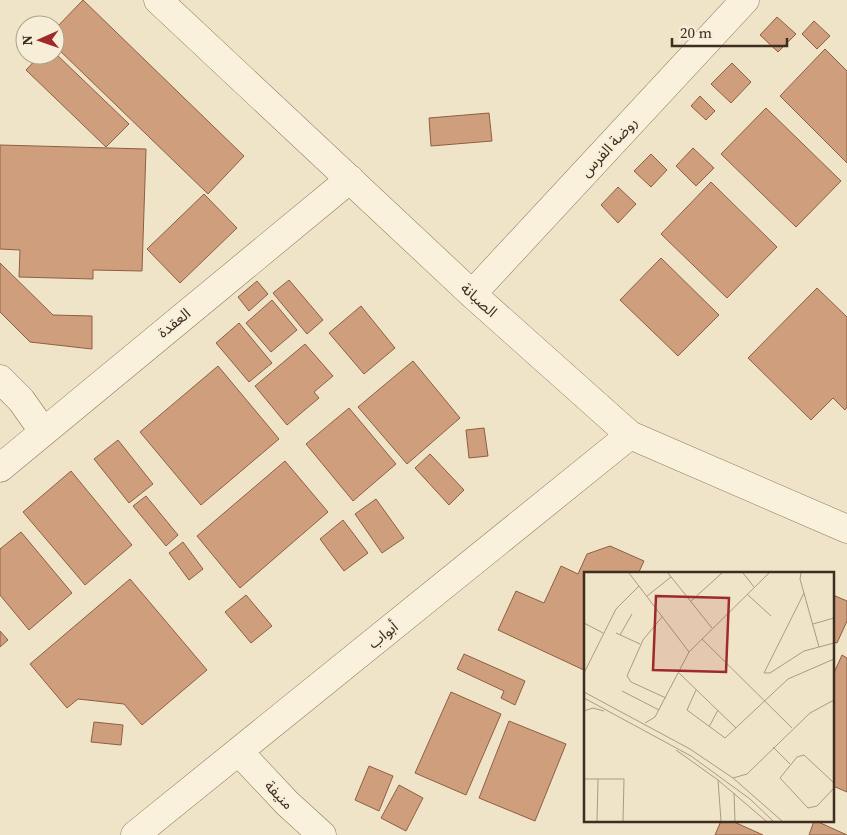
<svg xmlns="http://www.w3.org/2000/svg" width="847" height="835" font-family="'Source Serif 4','Noto Sans Arabic',serif">
	<style>
		.building { fill: #cf9f7d; stroke: #8d5f41 }
		.lines { fill: none; stroke-linecap: round; stroke-linejoin: round }
		.minor-casing { stroke: #8d765c; stroke-width: 29 }
		.minor { stroke: #faf1dc; stroke-width: 28 }
		.labels { text-anchor: middle; stroke-width: 4; stroke-linejoin: round; paint-order: stroke }
		.street-label { font-size: 15px; fill: #3d2e20; stroke: #f7eed8 }
		.inset-road { fill: none; stroke: #a89b85; stroke-width: 1 }
		.view { fill: #9e2a2b; fill-opacity: 0.15; stroke: #9e2a2b; stroke-width: 2.5 }
		.inset-edge { fill: none; stroke: #3d2e20; stroke-width: 2.5 }
	</style>
	<rect width="100%" height="100%" fill="#f0e4c8"/>
	<!-- building -->
	<path class="building" d="M 83,0 L 244,156 L 208,194 L 55,46 L 55,29 Z
		M 777,17 L 796,34 L 778,52 L 760,35 Z
		M 814,21 L 830,36 L 817,49 L 802,34 Z
		M 825,49 L 847,71 L 847,163 L 780,96 Z
		M 55,53 L 129,124 L 106,147 L 26,70 L 40,55 L 55,55 Z
		M 732,63 L 751,82 L 731,103 L 711,84 Z
		M 700,96 L 715,111 L 706,120 L 691,106 Z
		M 766,108 L 841,181 L 796,227 L 721,154 Z
		M 489,113 L 492,141 L 431,146 L 429,118 Z
		M 0,145 L 146,149 L 142,271 L 93,270 L 93,279 L 19,277 L 20,250 L 0,249 Z
		M 693,148 L 714,168 L 696,186 L 676,166 Z
		M 651,154 L 667,170 L 651,187 L 634,171 Z
		M 711,182 L 777,247 L 727,298 L 661,234 Z
		M 618,187 L 636,204 L 618,223 L 601,205 Z
		M 204,194 L 237,228 L 180,283 L 147,249 Z
		M 661,258 L 719,315 L 678,356 L 620,300 Z
		M 0,263 L 53,315 L 92,316 L 92,349 L 30,342 L 0,312 Z
		M 289,280 L 323,320 L 307,334 L 273,293 Z
		M 257,281 L 268,294 L 249,311 L 238,297 Z
		M 817,288 L 847,317 L 847,407 L 845,410 L 833,398 L 811,420 L 748,358 Z
		M 272,300 L 297,330 L 271,352 L 246,323 Z
		M 361,306 L 395,348 L 364,374 L 329,333 Z
		M 239,323 L 272,363 L 249,382 L 216,343 Z
		M 305,344 L 333,376 L 314,392 L 319,398 L 287,425 L 255,386 Z
		M 413,361 L 460,418 L 407,464 L 358,407 Z
		M 218,366 L 279,439 L 201,505 L 140,432 Z
		M 349,408 L 396,464 L 353,501 L 306,444 Z
		M 484,428 L 488,456 L 469,458 L 466,430 Z
		M 118,440 L 153,484 L 129,503 L 94,459 Z
		M 430,454 L 464,490 L 449,505 L 415,468 Z
		M 285,461 L 328,512 L 240,588 L 197,536 Z
		M 71,471 L 132,545 L 85,585 L 23,512 Z
		M 146,496 L 178,535 L 166,546 L 133,506 Z
		M 376,499 L 404,538 L 382,553 L 355,514 Z
		M 343,520 L 368,553 L 344,571 L 320,539 Z
		M 21,532 L 72,593 L 29,630 L 0,595 L 0,549 Z
		M 183,542 L 203,569 L 189,580 L 169,553 Z
		M 610,546 L 644,561 L 638,574 L 586,574 L 586,671 L 498,630 L 516,591 L 544,603 L 561,566 L 578,574 L 587,554 Z
		M 130,579 L 207,670 L 142,725 L 124,704 L 78,699 L 67,708 L 30,664 Z
		M 246,595 L 272,626 L 251,643 L 225,612 Z
		M 833,595 L 847,601 L 847,621 L 837,643 L 833,642 Z
		M 0,631 L 8,640 L 0,647 Z
		M 464,654 L 525,681 L 515,705 L 501,698 L 504,691 L 457,669 Z
		M 842,655 L 847,658 L 847,792 L 833,786 L 833,675 Z
		M 451,692 L 501,714 L 466,795 L 415,773 Z
		M 509,721 L 566,744 L 535,821 L 479,798 Z
		M 94,722 L 123,725 L 121,745 L 91,742 Z
		M 369,766 L 393,776 L 379,811 L 355,800 Z
		M 399,785 L 423,798 L 406,831 L 381,818 Z
		M 721,821 L 732,821 L 763,835 L 715,835 Z
		M 814,821 L 816,821 L 847,835 L 809,835 Z"/>
	<g class="lines">
		<!-- minor casing -->
		<g class="minor-casing">
			<path id="minor" d="M 158,0 L 472,294 L 630,435 L 847,529
				M 472,294 L 745,0
				M 0,379 L 21,400 L 43,431
				M 0,468 L 350,179
				M 239,752 L 287,803 L 322,835
				M 135,835 L 630,435"/>
		</g>
		<!-- minor -->
		<use href="#minor" class="minor"/>
	</g>
	<g class="labels">
		<!-- street labels -->
		<g class="street-label">
			<text transform="translate(609 147) rotate(-47)" y="5">روضة الفرس</text>
			<text transform="translate(479 300) rotate(42)" y="5">الصبانة</text>
			<text transform="translate(174 323) rotate(-39)" y="5">العقدة</text>
			<text transform="translate(383 635) rotate(-39)" y="5">أبواب</text>
			<text transform="translate(279 795) rotate(46)" y="5">منيفة</text>
		</g>
	</g>
	<!-- overview -->
	<g transform="translate(584 572)">
		<rect width="250" height="250" fill="#f0e4c8"/>
		<path class="inset-road" d="M 45,1 L 105,80M 84,1 L 128,56M 159,1 L 170,15M 217,1 L 216,7 L 235,75M 220,21 L 180,101 L 186,101 L 220,79 L 250,71M 163,22 L 187,44M 63,24 L 87,5M 107,29 L 138,1M 78,45 L 59,68 L 43,104 L 47,110 L 82,126M 0,51 L 19,61M 229,52 L 250,46M 32,61 L 56,72M 36,63 L 48,42M 118,67 L 208,156M 0,101 L 32,37 L 55,14M 95,101 L 152,156M 112,118 L 103,138 L 141,166 L 204,107 L 250,87M 38,119 L 75,138M 0,120 L 106,177 L 149,206 L 198,249M 0,126 L 107,184 L 166,227 L 189,249M 0,139 L 9,136 L 20,139M 61,151 L 71,145 L 105,80 L 185,1M 125,155 L 134,138M 189,175 L 206,192M 92,178 L 134,208 L 182,249M 149,206 L 163,202 L 226,141 L 250,128M 0,207 L 40,207 L 39,249M 134,208 L 137,249M 250,211 L 220,183 L 213,185 L 196,206 L 224,236 L 233,234 L 250,216M 150,221 L 151,249M 13,249 L 14,207"/>
		<path class="view" d="M 72,24 L 145,26 L 142,100 L 69,98 Z"/>
		<rect width="250" height="250" class="inset-edge"/>
	</g>
	<!-- north arrow -->
	<g transform="translate(40 40) rotate(268)"><circle r="24" fill="#f7eed8" stroke="#ada18e"/>
	<path d="M0-4L9 19L0 12L-9 19Z" fill="#9e2a2b"/>
	<text y="-8" font-size="14" font-weight="bold" text-anchor="middle" fill="#3d2e20">N</text>
	</g>
	<!-- scale -->
	<path d="M672 38v8h115v-8" fill="none" stroke="#3d2e20" stroke-width="2.5"/>
	<text x="680" y="38" font-size="15" fill="#3d2e20" stroke="#f7eed8" stroke-width="4" paint-order="stroke">20 m</text>
</svg>
